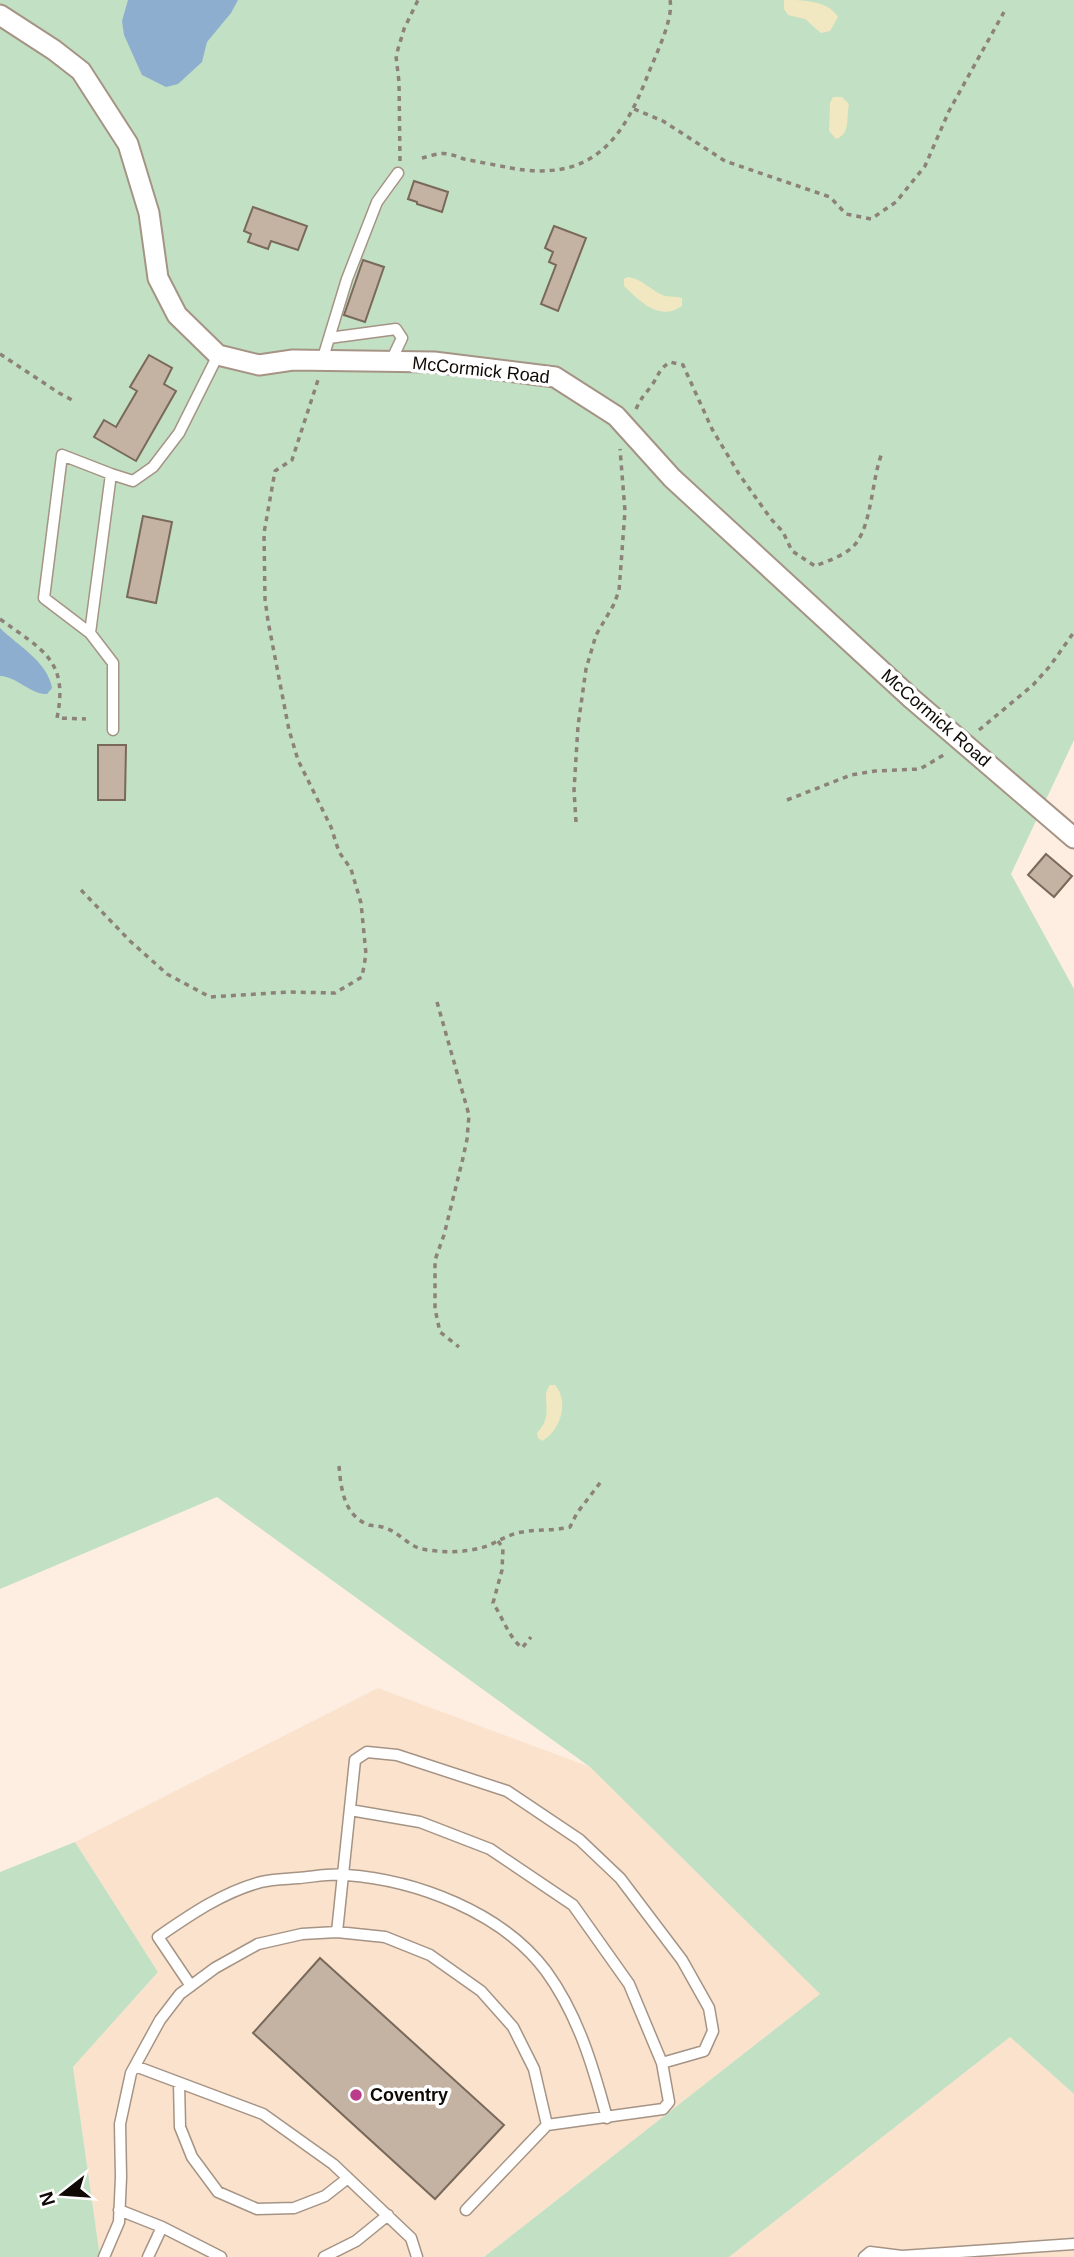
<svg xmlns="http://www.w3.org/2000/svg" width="1074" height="2257" font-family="Helvetica,sans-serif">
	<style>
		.built { fill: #fbe2cc }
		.green { fill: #c2e0c3 }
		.sand { fill: #f1e8c2 }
		.water { fill: #8eaed0 }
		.building { fill: #c4b2a2; stroke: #79695a; stroke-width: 2 }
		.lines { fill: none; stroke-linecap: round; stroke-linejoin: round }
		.lane-casing { stroke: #a59485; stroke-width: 13 }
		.street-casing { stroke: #a59485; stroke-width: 23 }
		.path { stroke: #8c8279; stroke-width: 3.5; stroke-dasharray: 5 5; stroke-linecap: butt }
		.lane { stroke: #fff; stroke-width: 10 }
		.street { stroke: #fff; stroke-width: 19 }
		.poi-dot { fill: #bb3c88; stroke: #fefefe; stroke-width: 2.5 }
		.labels { text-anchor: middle; stroke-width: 7; stroke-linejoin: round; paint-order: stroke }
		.street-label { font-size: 18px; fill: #100a06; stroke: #fefefe }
		.poi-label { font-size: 18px; font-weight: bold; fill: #100a06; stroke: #fefefe; text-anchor: start }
	</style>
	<rect width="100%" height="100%" fill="#fdeee1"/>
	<!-- built -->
	<path class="built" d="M 378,1688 L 590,1767 L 820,1994 L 484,2257 L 100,2257 L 73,2067 L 158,1972 L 75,1842 Z
		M 1010,2037 L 1074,2094 L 1074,2257 L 729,2257 Z"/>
	<!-- green -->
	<path class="green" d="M 0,0 L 1074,0 L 1074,740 L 1011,874 L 1074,989 L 1074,2094 L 1010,2037 L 729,2257 L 484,2257 L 820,1994 L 590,1767 L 217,1497 L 0,1589 Z
		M 75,1842 L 158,1972 L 73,2067 L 100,2257 L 0,2257 L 0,1872 Z"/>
	<!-- sand -->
	<path class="sand" d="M 784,0 C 802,0 828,0 838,17 L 830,31 L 821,33 L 805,19 L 788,15 L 784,9 Z
		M 833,97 L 842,97 L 849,104 C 846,117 851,134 836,139 L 829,131 L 830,103 Z
		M 628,277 C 643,279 651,291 665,296 C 671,297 676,296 682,298 L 682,306 C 659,322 640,301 624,286 L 624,279 Z
		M 550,1385 L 555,1385 C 570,1402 560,1431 542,1441 L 538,1438 L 537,1433 C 556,1413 539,1398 550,1385 Z"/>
	<!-- water -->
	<path class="water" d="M 128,0 L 238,0 L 231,13 L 207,42 L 202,62 L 178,84 L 166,87 L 142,75 L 124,35 L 122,21 Z
		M 0,628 C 17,645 48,662 52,688 L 47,694 C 31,695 18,677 0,676 Z"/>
	<!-- building -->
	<path class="building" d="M 414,181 L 448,192 L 442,212 L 417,204 L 417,202 L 408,199 Z
		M 253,207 L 307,226 L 298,250 L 271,241 L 268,249 L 248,242 L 251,234 L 244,231 Z
		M 554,226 L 586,238 L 558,311 L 541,304 L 556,265 L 549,262 L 553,252 L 545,248 Z
		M 363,260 L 384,267 L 365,322 L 344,315 Z
		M 149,355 L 172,368 L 164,384 L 176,391 L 136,461 L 94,437 L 104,420 L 116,427 L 137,391 L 130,387 Z
		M 143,516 L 172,522 L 156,603 L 127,597 Z
		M 98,745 L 126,745 L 125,800 L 98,800 Z
		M 1046,854 L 1072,876 L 1054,897 L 1028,875 Z
		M 320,1958 L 504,2125 L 435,2199 L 253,2033 Z"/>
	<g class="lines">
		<!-- lane casing -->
		<g class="lane-casing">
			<path id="lane" d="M 329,338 L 396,329 L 402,338 L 391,361
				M 322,361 L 347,279 L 377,202 L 398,173
				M 90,633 L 44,598 L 62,455 L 111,474
				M 113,730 L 113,663 L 90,633 L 111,474 L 133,481 L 153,467 L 179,433 L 218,355
				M 350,1810 L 420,1822 L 490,1849 L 573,1905 L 629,1984 L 662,2063
				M 337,1932 L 355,1760 L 367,1752 L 397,1755 L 507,1791 L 580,1840 L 620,1878 L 682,1960 L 709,2008 L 713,2031 L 704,2051 L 662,2063 L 669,2102 L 663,2109 L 547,2125
				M 191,1986 L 158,1937 C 190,1915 223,1892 261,1882 C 272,1879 286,1879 298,1878 C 313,1877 330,1873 346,1875 C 416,1880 502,1912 546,1971 C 578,2015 593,2066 607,2118
				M 135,2066 L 263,2114 L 333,2164 L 411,2238 L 417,2257
				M 179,2083 L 180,2127 L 192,2157 L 218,2192 L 257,2209 L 294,2208 L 325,2196 L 348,2178
				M 119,2210 L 162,2227 L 148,2257
				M 162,2227 L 221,2257
				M 104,2257 L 119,2222 L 121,2177 L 120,2124 L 131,2073 L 160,2020 L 180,1994 L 215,1968 L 258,1944 L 302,1934 L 337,1932 L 385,1937 L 430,1955 L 481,1991 L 513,2027 L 534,2069 L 547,2125 L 466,2210
				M 324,2257 L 356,2241 L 388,2215
				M 864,2257 L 870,2252 L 902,2256 L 1074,2244"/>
		</g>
		<!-- street casing -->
		<g class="street-casing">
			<path id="street" d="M 0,15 L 54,50 L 81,71 L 128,144 L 149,213 L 158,278 L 177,315 L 218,355 L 259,365 L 293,360 L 434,362 L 555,377 L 616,416 L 672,478 L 911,698 L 1074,838"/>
		</g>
		<!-- path -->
		<path class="path" d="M 634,109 L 663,121 L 725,161 L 830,197 L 846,214 L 871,219 L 896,202 L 925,166 L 949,111 L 1004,12
			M 422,158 C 430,156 440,152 448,154 C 454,155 459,157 464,159 C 478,162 496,165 511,168 C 589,182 621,144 647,77 C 654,58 674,20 670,0
			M 400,161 L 399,82 L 396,56 L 404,29 L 418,0
			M 0,354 L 59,393 L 76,402
			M 636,409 C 642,396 644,396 652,385 C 659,375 658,370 670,362 L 683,365 L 712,429 L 739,474 L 771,519 L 783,532 L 792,551 L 815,566 C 828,561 849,554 857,542 C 872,521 872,478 882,453
			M 0,619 C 42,650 69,660 57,718 L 86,719
			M 979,730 L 1033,685 L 1050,666 L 1074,632
			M 787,800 L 851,775 L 875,771 L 920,769 L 947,753
			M 576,822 L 574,790 L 578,726 L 586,669 L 596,635 L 613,606 L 619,591 L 625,511 L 620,449
			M 81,890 L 130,941 L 167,974 L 210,997 L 288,992 L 335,993 L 362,977 L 366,954 L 361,903 L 351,869 L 339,852 L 331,827 L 298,760 L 289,730 L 268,621 L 265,599 L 264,533 L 275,471 L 292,460 L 318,380
			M 437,1002 L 469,1115 L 467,1139 L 463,1158 L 444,1235 L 435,1260 L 435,1309 L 440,1332 L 459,1347
			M 339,1466 C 341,1489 344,1516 369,1525 C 374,1526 380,1526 385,1528 C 399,1532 408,1546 422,1549 C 443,1553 467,1553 487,1546 C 499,1541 509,1534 522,1532 C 538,1529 554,1531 570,1527 L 577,1513 L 603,1479
			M 498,1541 L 503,1548 L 502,1570 L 493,1603 C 503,1618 508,1636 522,1648 L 531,1637"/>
		<!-- lane -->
		<use href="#lane" class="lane"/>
		<!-- street -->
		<use href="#street" class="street"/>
	</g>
	<!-- markers -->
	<circle class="poi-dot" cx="356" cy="2095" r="7"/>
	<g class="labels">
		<!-- street labels -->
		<g class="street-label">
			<text transform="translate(481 370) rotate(6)" y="6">McCormick Road</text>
			<text transform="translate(936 718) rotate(41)" y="6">McCormick Road</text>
		</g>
		<!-- poi labels -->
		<g class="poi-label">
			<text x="370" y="2101">Coventry</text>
		</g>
	</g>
	<!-- north arrow -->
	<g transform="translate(63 2194) rotate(253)" stroke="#fefefe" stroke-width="5" paint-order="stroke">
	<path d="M0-5L12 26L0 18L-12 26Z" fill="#100a06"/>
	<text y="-10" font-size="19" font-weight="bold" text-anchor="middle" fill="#100a06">N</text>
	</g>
</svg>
